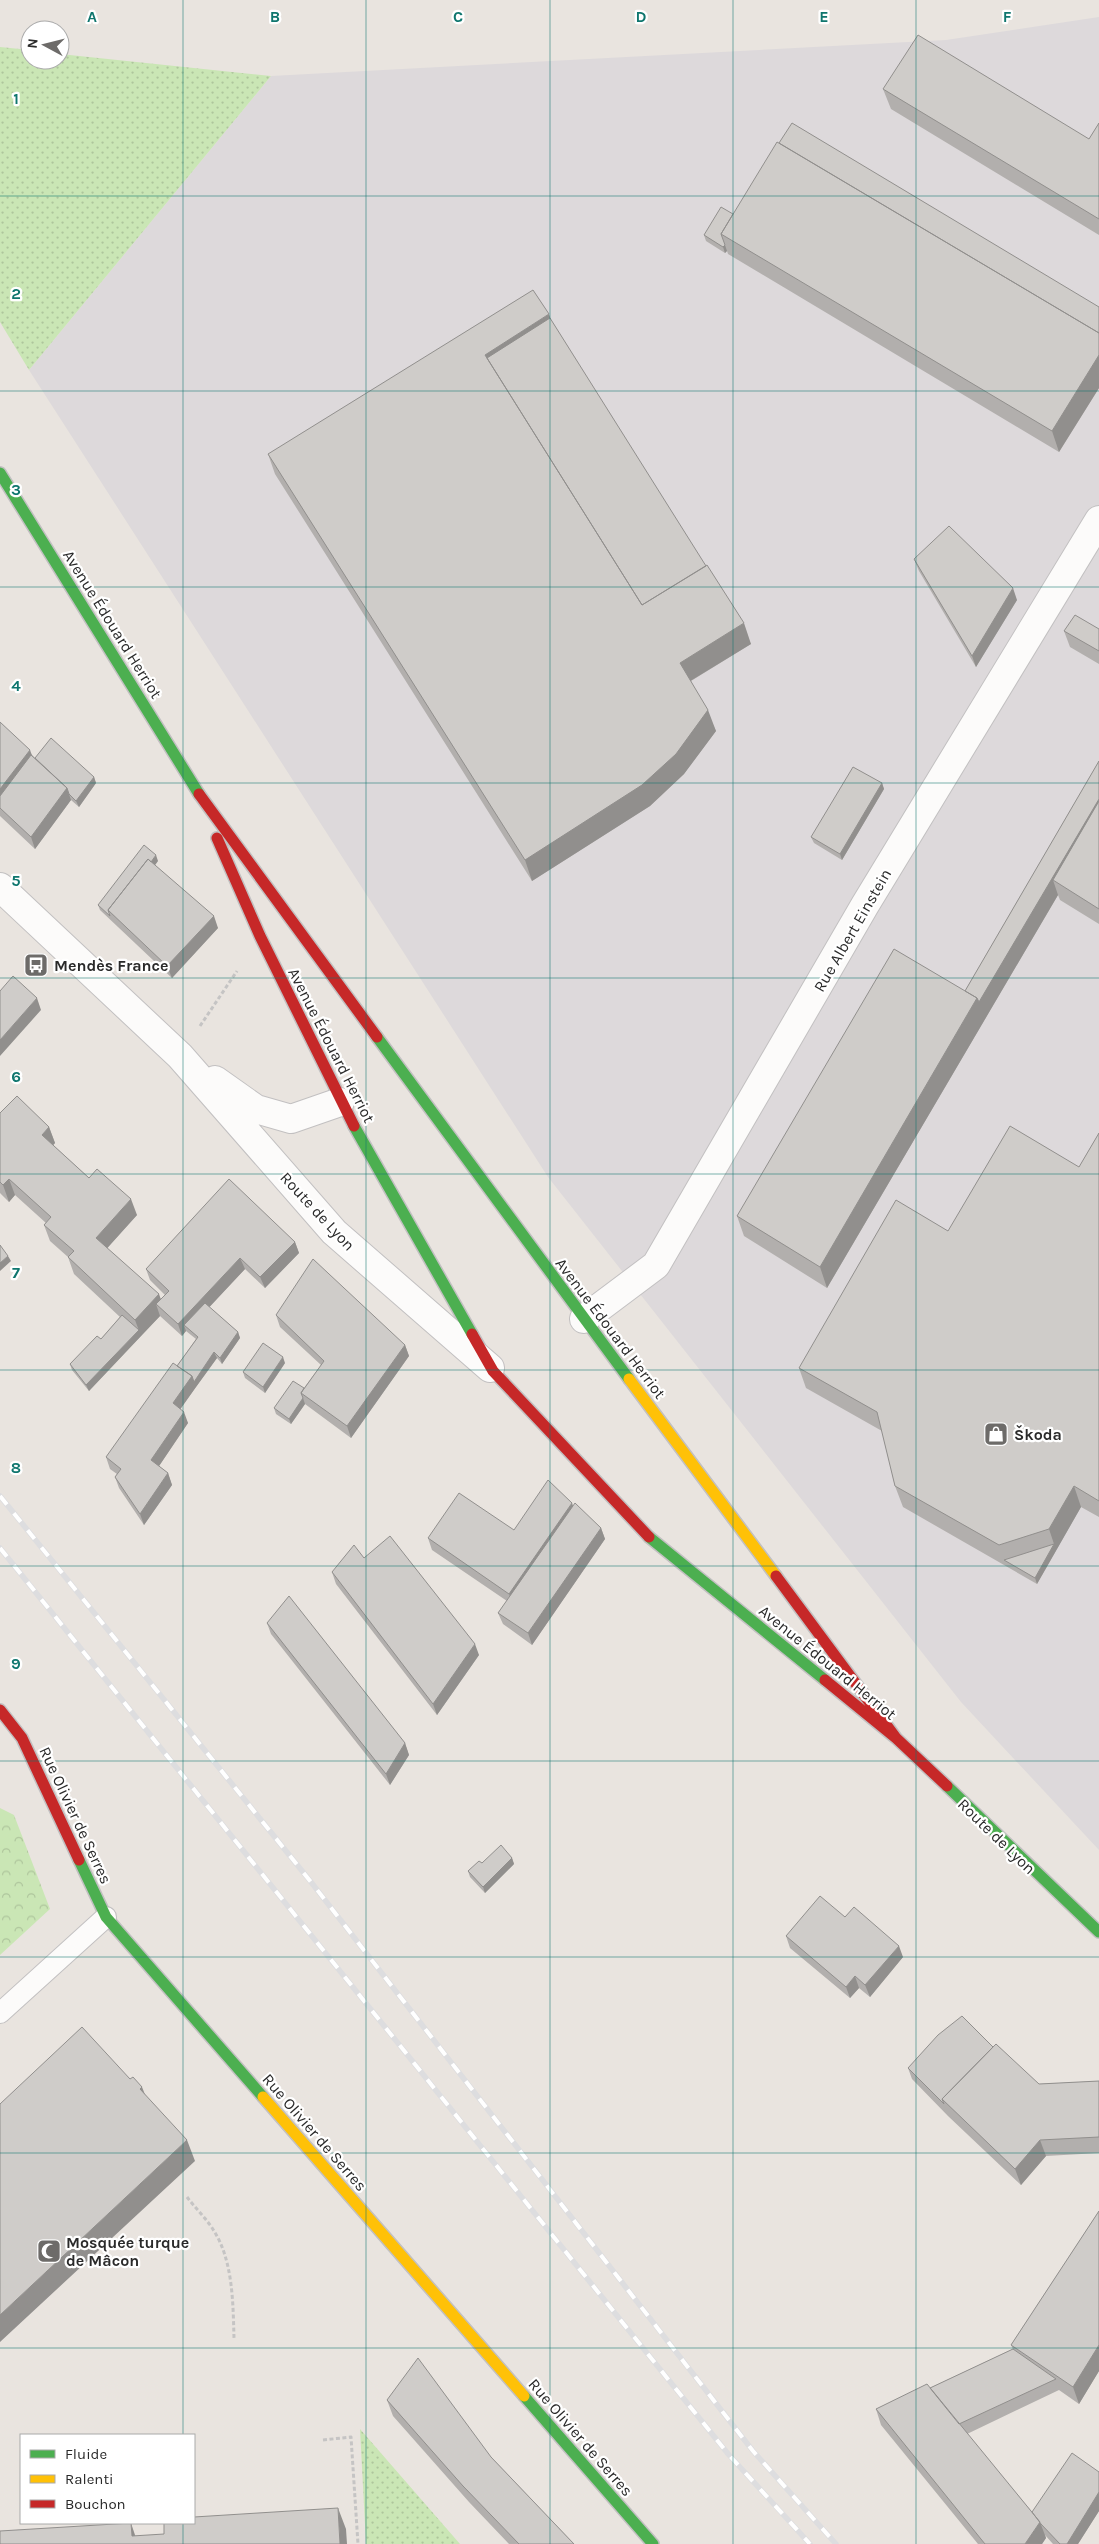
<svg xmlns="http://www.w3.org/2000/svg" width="1099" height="2544" font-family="Karla,sans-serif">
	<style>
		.industrial { fill: #ddd9db }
		.grass { fill: url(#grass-dots) }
		.forest { fill: url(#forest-crowns) }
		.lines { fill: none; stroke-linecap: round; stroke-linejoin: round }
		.lane-casing { stroke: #c2c0c1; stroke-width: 22 }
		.street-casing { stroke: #c2c0c1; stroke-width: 30 }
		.fast-casing { stroke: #c2c0c1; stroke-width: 14 }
		.slow-casing { stroke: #c2c0c1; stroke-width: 14 }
		.jam-casing { stroke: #c2c0c1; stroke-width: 14 }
		.path { stroke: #c5c4c4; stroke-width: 3; stroke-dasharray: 4 2.5; stroke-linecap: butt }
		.lane { stroke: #fcfbfa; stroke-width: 20 }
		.street { stroke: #fcfbfa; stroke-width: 28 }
		.fast { stroke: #4caf50; stroke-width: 11 }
		.slow { stroke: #ffc107; stroke-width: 11 }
		.jam { stroke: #c62828; stroke-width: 11 }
		.rail-casing { stroke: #dddddf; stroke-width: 5.5 }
		.rail { stroke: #fff; stroke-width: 4; stroke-dasharray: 11; stroke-linecap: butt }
		.wall { fill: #b2afad }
		.shaded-wall { fill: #918f8d }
		.building { fill: #cfccc9; stroke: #918f8d }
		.grid { fill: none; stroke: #0f766e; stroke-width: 1; stroke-opacity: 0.55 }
		.labels { text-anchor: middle; stroke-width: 4.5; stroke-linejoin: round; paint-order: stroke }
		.street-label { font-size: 16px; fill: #2a2a2a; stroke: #fff }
		.poi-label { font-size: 16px; font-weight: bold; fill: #2a2a2a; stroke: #fff; text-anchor: start }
		.grid-label { font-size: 16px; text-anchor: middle; font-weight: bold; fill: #0f766e; stroke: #fff; stroke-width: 4.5; stroke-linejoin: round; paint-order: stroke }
	</style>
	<defs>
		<pattern id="grass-dots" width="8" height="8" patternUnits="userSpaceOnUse" patternTransform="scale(1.25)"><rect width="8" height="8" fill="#cae6b5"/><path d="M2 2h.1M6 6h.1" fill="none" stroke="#aec59c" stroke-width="1.8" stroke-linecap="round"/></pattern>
		<pattern id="forest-crowns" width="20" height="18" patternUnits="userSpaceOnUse" patternTransform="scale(1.25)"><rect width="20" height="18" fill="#cae6b5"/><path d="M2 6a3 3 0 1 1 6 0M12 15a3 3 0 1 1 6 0" fill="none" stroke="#aec59c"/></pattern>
	</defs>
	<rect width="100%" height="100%" fill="#e9e4df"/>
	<!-- industrial -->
	<path class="industrial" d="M 1099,17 L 1099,1850 L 961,1702 L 548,1177 L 29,370 L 271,76 L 946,40 Z"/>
	<!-- grass -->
	<path class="grass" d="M 0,47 L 30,50 L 30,60 L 60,60 L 60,54 L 271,76 L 29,370 L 0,322 Z
		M 360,2429 L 460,2544 L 366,2544 Z"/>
	<!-- forest -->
	<path class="forest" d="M 0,1808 L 14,1815 L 50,1909 L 0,1955 Z"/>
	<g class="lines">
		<!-- lane casing -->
		<g class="lane-casing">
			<path id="lane" d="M 0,2013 L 106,1917"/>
		</g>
		<!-- street casing -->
		<g class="street-casing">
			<path id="street" d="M 0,887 L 180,1056 L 334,1232 L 490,1368
				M 215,1080 L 256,1109 L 291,1119 L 340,1102
				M 584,1319 L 656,1265 L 865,905 L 1099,520"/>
		</g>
		<!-- fast casing -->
		<g class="fast-casing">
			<path id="fast" d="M 0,473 L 199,794
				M 377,1037 L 629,1379
				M 354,1126 L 472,1334
				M 649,1537 L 825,1680
				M 947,1786 L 1099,1932
				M 79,1860 L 106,1917 L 263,2097
				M 524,2396 L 653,2544"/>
		</g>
		<!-- slow casing -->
		<g class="slow-casing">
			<path id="slow" d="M 629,1379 L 776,1576
				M 263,2097 L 524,2396"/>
		</g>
		<!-- jam casing -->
		<g class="jam-casing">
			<path id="jam" d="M 199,794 L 377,1037
				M 217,838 L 260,936 L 354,1126
				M 472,1334 L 493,1371 L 649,1537
				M 776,1576 L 896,1738
				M 825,1680 L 896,1738 L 947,1786
				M 0,1710 L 22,1738 L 79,1860"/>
		</g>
		<!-- path -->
		<path class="path" d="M 200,1026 L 237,971
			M 187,2197 C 195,2208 207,2219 214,2231 C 233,2261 233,2303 234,2338
			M 323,2440 L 351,2437 L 358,2544"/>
		<!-- lane -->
		<use href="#lane" class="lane"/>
		<!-- street -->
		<use href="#street" class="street"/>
		<!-- fast -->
		<use href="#fast" class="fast"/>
		<!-- slow -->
		<use href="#slow" class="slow"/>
		<!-- jam -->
		<use href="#jam" class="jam"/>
		<!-- rail casing -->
		<g class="rail-casing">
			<path id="rail" d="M 0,1496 L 311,1882 L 753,2451 L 836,2544
				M 0,1548 L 729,2455 L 810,2544"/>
		</g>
		<!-- rail -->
		<use href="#rail" class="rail"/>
	</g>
	<!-- wall -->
	<path class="wall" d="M 883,89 L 1089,139 L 1099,123 L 1099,235 L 891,109 Z
		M 733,214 L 1099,307 L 1099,388 L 1059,452 L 728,254 L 727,251 L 725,253 L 706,241 L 704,235 Z
		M 550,318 L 751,644 L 691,681 L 716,731 L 684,774 L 650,806 L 532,881 L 275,474 L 268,454 Z
		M 914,559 L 1017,600 L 976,667 L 919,571 Z
		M 1099,629 L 1099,664 L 1070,647 L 1064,631 Z
		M 0,722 L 35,758 L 94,777 L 96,783 L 79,807 L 71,800 L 35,849 L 0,816 Z
		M 1099,761 L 1099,924 L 1060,900 L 1058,895 L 827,1288 L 744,1236 L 737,1216 L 965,991 Z
		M 882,783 L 884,789 L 842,860 L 814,843 L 811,837 Z
		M 158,861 L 155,865 L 218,928 L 172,978 L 100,910 L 98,905 Z
		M 0,1113 L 49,1127 L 55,1143 L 53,1145 L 89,1178 L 137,1215 L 107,1248 L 161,1299 L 165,1295 L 150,1280 L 146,1269 L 295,1242 L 299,1253 L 265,1288 L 245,1269 L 209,1307 L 238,1332 L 240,1338 L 222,1364 L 217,1358 L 180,1409 L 188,1423 L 159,1466 L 168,1473 L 172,1485 L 144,1525 L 119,1488 L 115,1477 L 117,1474 L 110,1469 L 106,1457 L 177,1366 L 196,1339 L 186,1331 L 182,1336 L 160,1316 L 89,1391 L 72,1370 L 70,1364 L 101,1339 L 120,1317 L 74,1274 L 68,1257 L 50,1241 L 44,1225 L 46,1223 L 15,1195 L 9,1202 L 0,1193 Z
		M 1099,1133 L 1099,1517 L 1081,1507 L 1037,1584 L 903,1507 L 895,1486 L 882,1431 L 806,1388 L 799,1368 L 948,1231 L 1079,1167 Z
		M 276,1315 L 405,1345 L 409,1356 L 351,1438 L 305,1404 L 291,1424 L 276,1414 L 274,1408 L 304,1388 L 321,1365 L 280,1327 Z
		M 285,1363 L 265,1393 L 245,1378 L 243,1372 Z
		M 573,1506 L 601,1528 L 605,1539 L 532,1645 L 503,1624 L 498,1613 L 507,1601 L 432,1550 L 428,1538 L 514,1530 Z
		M 364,1558 L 479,1655 L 437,1715 L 336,1584 L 332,1572 Z
		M 267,1623 L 405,1743 L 409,1755 L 390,1785 L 271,1634 Z
		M 512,1858 L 514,1864 L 485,1893 L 470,1877 L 468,1871 L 482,1863 Z
		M 845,1917 L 903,1957 L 870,1997 L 859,1988 L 850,1998 L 790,1948 L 786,1936 Z
		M 993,2047 L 1039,2084 L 1099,2081 L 1099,2153 L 1046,2156 L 1021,2185 L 948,2116 L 912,2079 L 908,2068 Z
		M 1099,2211 L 1099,2371 L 1079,2404 L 1059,2390 L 967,2434 L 1032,2512 L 1099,2472 L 1099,2511 L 1078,2544 L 1053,2544 L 1045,2535 L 1046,2538 L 1042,2544 L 978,2544 L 881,2425 L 876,2409 L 930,2388 L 1013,2349 L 1011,2345 Z
		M 387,2400 L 491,2457 L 574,2544 L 509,2544 L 469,2502 L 393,2416 Z"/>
	<!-- shaded-wall -->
	<path class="shaded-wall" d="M 725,245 L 727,251 L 725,253 L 723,247 Z
		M 549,314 L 556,335 L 495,373 L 485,355 Z
		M 1099,355 L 1099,388 L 1059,452 L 1052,431 Z
		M 1013,588 L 1017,600 L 976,667 L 972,656 Z
		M 744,623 L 751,644 L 687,683 L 680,663 Z
		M 708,710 L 716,731 L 684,774 L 650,806 L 532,881 L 525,860 Z
		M 30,750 L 36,766 L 0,808 L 0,789 Z
		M 94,777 L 96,783 L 79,807 L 76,801 Z
		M 882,783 L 884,789 L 842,860 L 840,854 Z
		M 67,788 L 71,800 L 35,849 L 31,837 Z
		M 1099,799 L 1099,825 L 1053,880 L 1058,895 L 827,1288 L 820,1267 L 977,998 Z
		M 156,855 L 158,861 L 116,917 L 112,914 Z
		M 214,916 L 218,928 L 172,978 L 167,966 Z
		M 37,998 L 41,1010 L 0,1056 L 0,1040 Z
		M 49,1127 L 55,1143 L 48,1151 L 42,1135 Z
		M 9,1179 L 15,1195 L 9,1202 L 3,1185 Z
		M 131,1199 L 137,1215 L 102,1254 L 96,1238 Z
		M 295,1242 L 299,1253 L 265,1288 L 260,1277 Z
		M 8,1256 L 11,1261 L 0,1271 L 0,1263 Z
		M 240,1258 L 245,1269 L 189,1329 L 184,1325 L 186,1331 L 182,1336 L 178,1324 Z
		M 159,1294 L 165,1311 L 156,1304 L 160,1316 L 141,1336 L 135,1320 Z
		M 139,1330 L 141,1336 L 89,1391 L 86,1385 Z
		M 238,1332 L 240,1338 L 222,1364 L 220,1358 Z
		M 405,1345 L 409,1356 L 351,1438 L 347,1426 Z
		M 214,1352 L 217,1358 L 196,1387 L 194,1382 Z
		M 283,1357 L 285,1363 L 265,1393 L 263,1387 Z
		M 192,1376 L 196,1387 L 177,1414 L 173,1403 Z
		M 303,1398 L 305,1404 L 291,1424 L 289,1419 Z
		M 184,1412 L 188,1423 L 155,1472 L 151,1460 Z
		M 168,1473 L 172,1485 L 144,1525 L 140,1514 Z
		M 1074,1486 L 1081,1507 L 1037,1584 L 1035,1578 L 1054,1544 L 1049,1529 Z
		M 572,1503 L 576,1514 L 514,1606 L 509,1594 Z
		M 601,1528 L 605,1539 L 532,1645 L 528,1633 Z
		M 475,1644 L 479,1655 L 437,1715 L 433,1704 Z
		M 405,1743 L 409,1755 L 390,1785 L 386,1774 Z
		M 512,1858 L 514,1864 L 485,1893 L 483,1887 Z
		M 899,1946 L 903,1957 L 870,1997 L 865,1985 Z
		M 855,1976 L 859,1988 L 850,1998 L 846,1987 Z
		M 142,2087 L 150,2107 L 140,2089 Z
		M 187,2140 L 195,2161 L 0,2342 L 0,2315 Z
		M 1040,2140 L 1046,2156 L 1021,2185 L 1015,2169 Z
		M 1099,2345 L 1099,2371 L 1079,2404 L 1073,2387 Z
		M 1099,2492 L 1099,2511 L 1078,2544 L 1067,2544 Z
		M 338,2508 L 346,2529 L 347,2544 L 340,2544 Z
		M 1040,2522 L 1046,2538 L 1042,2544 L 1025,2544 Z
		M 131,2523 L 138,2544 L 132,2536 Z"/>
	<!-- building -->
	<path class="building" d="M 918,35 L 1089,139 L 1099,123 L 1099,219 L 883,89 Z
		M 792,123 L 1099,307 L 1099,333 L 779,143 Z
		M 777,142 L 1099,333 L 1099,355 L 1052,431 L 721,234 Z
		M 721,207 L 733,214 L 721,234 L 725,245 L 723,247 L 704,235 Z
		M 533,290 L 549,314 L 485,355 L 642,605 L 707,565 L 744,623 L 680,663 L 708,710 L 676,754 L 642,785 L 525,860 L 268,454 Z
		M 550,318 L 706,566 L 642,605 L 487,358 Z
		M 949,526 L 1013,588 L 972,656 L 914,559 Z
		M 1075,615 L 1099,629 L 1099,651 L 1064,631 Z
		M 0,722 L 30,750 L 0,789 Z
		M 51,738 L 94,777 L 76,801 L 69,794 L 67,788 L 35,758 Z
		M 31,755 L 67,788 L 31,837 L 0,808 L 0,796 Z
		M 1099,761 L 1099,799 L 979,1002 L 977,998 L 965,991 Z
		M 853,767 L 882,783 L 840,854 L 811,837 Z
		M 1099,801 L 1099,909 L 1053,880 Z
		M 144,845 L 156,855 L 151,862 L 148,859 L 108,910 L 110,916 L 98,905 Z
		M 148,859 L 214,916 L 167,966 L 108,910 Z
		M 894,949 L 977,998 L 820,1267 L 737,1216 Z
		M 13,976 L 37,998 L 0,1040 L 0,991 Z
		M 17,1096 L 49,1127 L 42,1135 L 89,1178 L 97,1169 L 131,1199 L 96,1238 L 159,1294 L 135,1320 L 68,1257 L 74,1251 L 44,1225 L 51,1217 L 9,1179 L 3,1185 L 0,1182 L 0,1113 Z
		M 1010,1126 L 1079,1167 L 1099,1133 L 1099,1501 L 1074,1486 L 1049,1529 L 999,1545 L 895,1486 L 877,1412 L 799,1368 L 896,1200 L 948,1231 Z
		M 229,1179 L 295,1242 L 260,1277 L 240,1258 L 178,1324 L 156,1304 L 169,1291 L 146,1269 Z
		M 0,1245 L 8,1256 L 0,1263 Z
		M 313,1259 L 405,1345 L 347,1426 L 301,1393 L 324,1361 L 276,1315 Z
		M 205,1303 L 238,1332 L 220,1358 L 214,1352 L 194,1382 L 192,1376 L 177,1366 L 198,1337 L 184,1325 Z
		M 122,1315 L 139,1330 L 86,1385 L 70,1364 L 97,1336 L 101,1339 Z
		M 263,1343 L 283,1357 L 263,1387 L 243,1372 Z
		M 173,1363 L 192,1376 L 173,1403 L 184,1412 L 151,1460 L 168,1473 L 140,1514 L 115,1477 L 121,1469 L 106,1457 Z
		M 293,1381 L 304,1388 L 301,1393 L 303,1398 L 289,1419 L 274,1408 Z
		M 548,1480 L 572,1503 L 509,1594 L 428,1538 L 459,1493 L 514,1530 Z
		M 575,1503 L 601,1528 L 528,1633 L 498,1613 Z
		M 390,1536 L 475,1644 L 433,1704 L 332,1572 L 354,1545 L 364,1558 Z
		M 1054,1544 L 1035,1578 L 1004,1560 Z
		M 289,1596 L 405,1743 L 386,1774 L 267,1623 Z
		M 501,1845 L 512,1858 L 483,1887 L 468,1871 L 479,1861 L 482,1863 Z
		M 820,1896 L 845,1917 L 854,1907 L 899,1946 L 865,1985 L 855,1976 L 846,1987 L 786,1936 Z
		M 962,2016 L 993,2047 L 942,2099 L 944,2104 L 908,2068 L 938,2035 Z
		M 82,2027 L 130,2079 L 133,2077 L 142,2087 L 140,2089 L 187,2140 L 0,2315 L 0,2104 Z
		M 996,2044 L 1039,2084 L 1099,2081 L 1099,2137 L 1040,2140 L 1015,2169 L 942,2099 Z
		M 1099,2211 L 1099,2345 L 1073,2387 L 1011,2345 Z
		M 1013,2349 L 1056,2379 L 959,2424 L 930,2388 Z
		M 418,2358 L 491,2457 L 574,2544 L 519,2544 L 463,2486 L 387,2400 Z
		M 927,2384 L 1040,2522 L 1025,2544 L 985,2544 L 876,2409 Z
		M 1072,2453 L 1099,2472 L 1099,2492 L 1067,2544 L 1060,2544 L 1041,2524 L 1032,2512 Z
		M 338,2508 L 340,2544 L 0,2544 L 0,2531 L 131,2523 L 132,2536 L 164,2534 L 164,2523 L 194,2523 L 194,2517 Z"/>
	<!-- grid -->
	<path class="grid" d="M 183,0 L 183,2435M 366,0 L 366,2544M 550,0 L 550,2544M 733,0 L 733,2544M 916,0 L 916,2544M 0,196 L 1099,196M 0,391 L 1099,391M 0,587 L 1099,587M 0,783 L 1099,783M 0,978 L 1099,978M 0,1174 L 1099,1174M 0,1370 L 1099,1370M 0,1566 L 1099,1566M 0,1761 L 1099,1761M 0,1957 L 1099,1957M 0,2153 L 1099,2153M 0,2348 L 1099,2348M 183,2523 L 183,2544"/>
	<!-- icons -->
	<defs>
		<g id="bus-square" transform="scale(1.25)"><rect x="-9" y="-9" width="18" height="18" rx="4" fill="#6d6b69" stroke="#fff"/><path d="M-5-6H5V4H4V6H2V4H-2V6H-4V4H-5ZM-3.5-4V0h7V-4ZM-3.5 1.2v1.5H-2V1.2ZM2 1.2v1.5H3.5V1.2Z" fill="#fff"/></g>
		<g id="shop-square" transform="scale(1.25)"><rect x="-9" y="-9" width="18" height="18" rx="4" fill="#6d6b69" stroke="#fff"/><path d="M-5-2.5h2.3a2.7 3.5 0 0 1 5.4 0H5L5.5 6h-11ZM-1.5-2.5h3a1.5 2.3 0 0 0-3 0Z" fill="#fff"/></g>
		<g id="mosque-square" transform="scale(1.25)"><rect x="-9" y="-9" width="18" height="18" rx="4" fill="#6d6b69" stroke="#fff"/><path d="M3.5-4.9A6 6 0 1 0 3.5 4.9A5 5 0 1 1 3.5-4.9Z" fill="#fff"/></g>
	</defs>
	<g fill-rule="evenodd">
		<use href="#bus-square" x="36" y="965"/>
		<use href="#shop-square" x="996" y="1434"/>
		<use href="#mosque-square" x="49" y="2251"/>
	</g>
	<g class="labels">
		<!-- street labels -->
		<g class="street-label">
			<text transform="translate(113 624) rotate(58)" y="6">Avenue Édouard Herriot</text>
			<text transform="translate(852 930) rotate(-60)" y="6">Rue Albert Einstein</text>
			<text transform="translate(332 1045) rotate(63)" y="6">Avenue Édouard Herriot</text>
			<text transform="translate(318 1211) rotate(47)" y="6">Route de Lyon</text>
			<text transform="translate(611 1328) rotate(53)" y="6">Avenue Édouard Herriot</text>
			<text transform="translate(828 1662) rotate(39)" y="6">Avenue Édouard Herriot</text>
			<text transform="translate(76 1815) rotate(65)" y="6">Rue Olivier de Serres</text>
			<text transform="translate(997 1836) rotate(44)" y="6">Route de Lyon</text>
			<text transform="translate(315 2132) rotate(49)" y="6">Rue Olivier de Serres</text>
			<text transform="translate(581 2437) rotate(49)" y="6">Rue Olivier de Serres</text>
		</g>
		<!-- poi labels -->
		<g class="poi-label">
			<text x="54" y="971">Mendès France</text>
			<text x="1014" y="1440">Škoda</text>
			<text x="66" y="2248">Mosquée turque<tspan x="66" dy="18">de Mâcon</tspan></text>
		</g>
	</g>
	<g class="grid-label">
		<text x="92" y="22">A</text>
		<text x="275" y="22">B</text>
		<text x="458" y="22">C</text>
		<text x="641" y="22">D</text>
		<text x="824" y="22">E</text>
		<text x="1007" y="22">F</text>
		<text x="16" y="104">1</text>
		<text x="16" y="299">2</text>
		<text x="16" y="495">3</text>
		<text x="16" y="691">4</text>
		<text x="16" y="886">5</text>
		<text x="16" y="1082">6</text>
		<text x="16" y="1278">7</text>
		<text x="16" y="1473">8</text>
		<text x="16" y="1669">9</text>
	</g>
	<!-- legend -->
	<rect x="20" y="2434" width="175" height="90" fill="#ffffff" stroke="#aaaaaa"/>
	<rect x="30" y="2450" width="25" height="8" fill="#4caf50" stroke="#aaaaaa"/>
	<text x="65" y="2459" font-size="15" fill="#2a2a2a">Fluide</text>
	<rect x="30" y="2475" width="25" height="8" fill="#ffc107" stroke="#aaaaaa"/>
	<text x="65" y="2484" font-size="15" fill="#2a2a2a">Ralenti</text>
	<rect x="30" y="2500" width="25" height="8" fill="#c62828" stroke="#aaaaaa"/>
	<text x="65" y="2509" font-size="15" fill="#2a2a2a">Bouchon</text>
	<!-- north arrow -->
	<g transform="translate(45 45) rotate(277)"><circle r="24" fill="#ffffff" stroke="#aaaaaa"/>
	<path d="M0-4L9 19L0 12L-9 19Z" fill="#6d6b69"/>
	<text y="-8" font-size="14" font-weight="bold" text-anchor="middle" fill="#2a2a2a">N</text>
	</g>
</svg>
